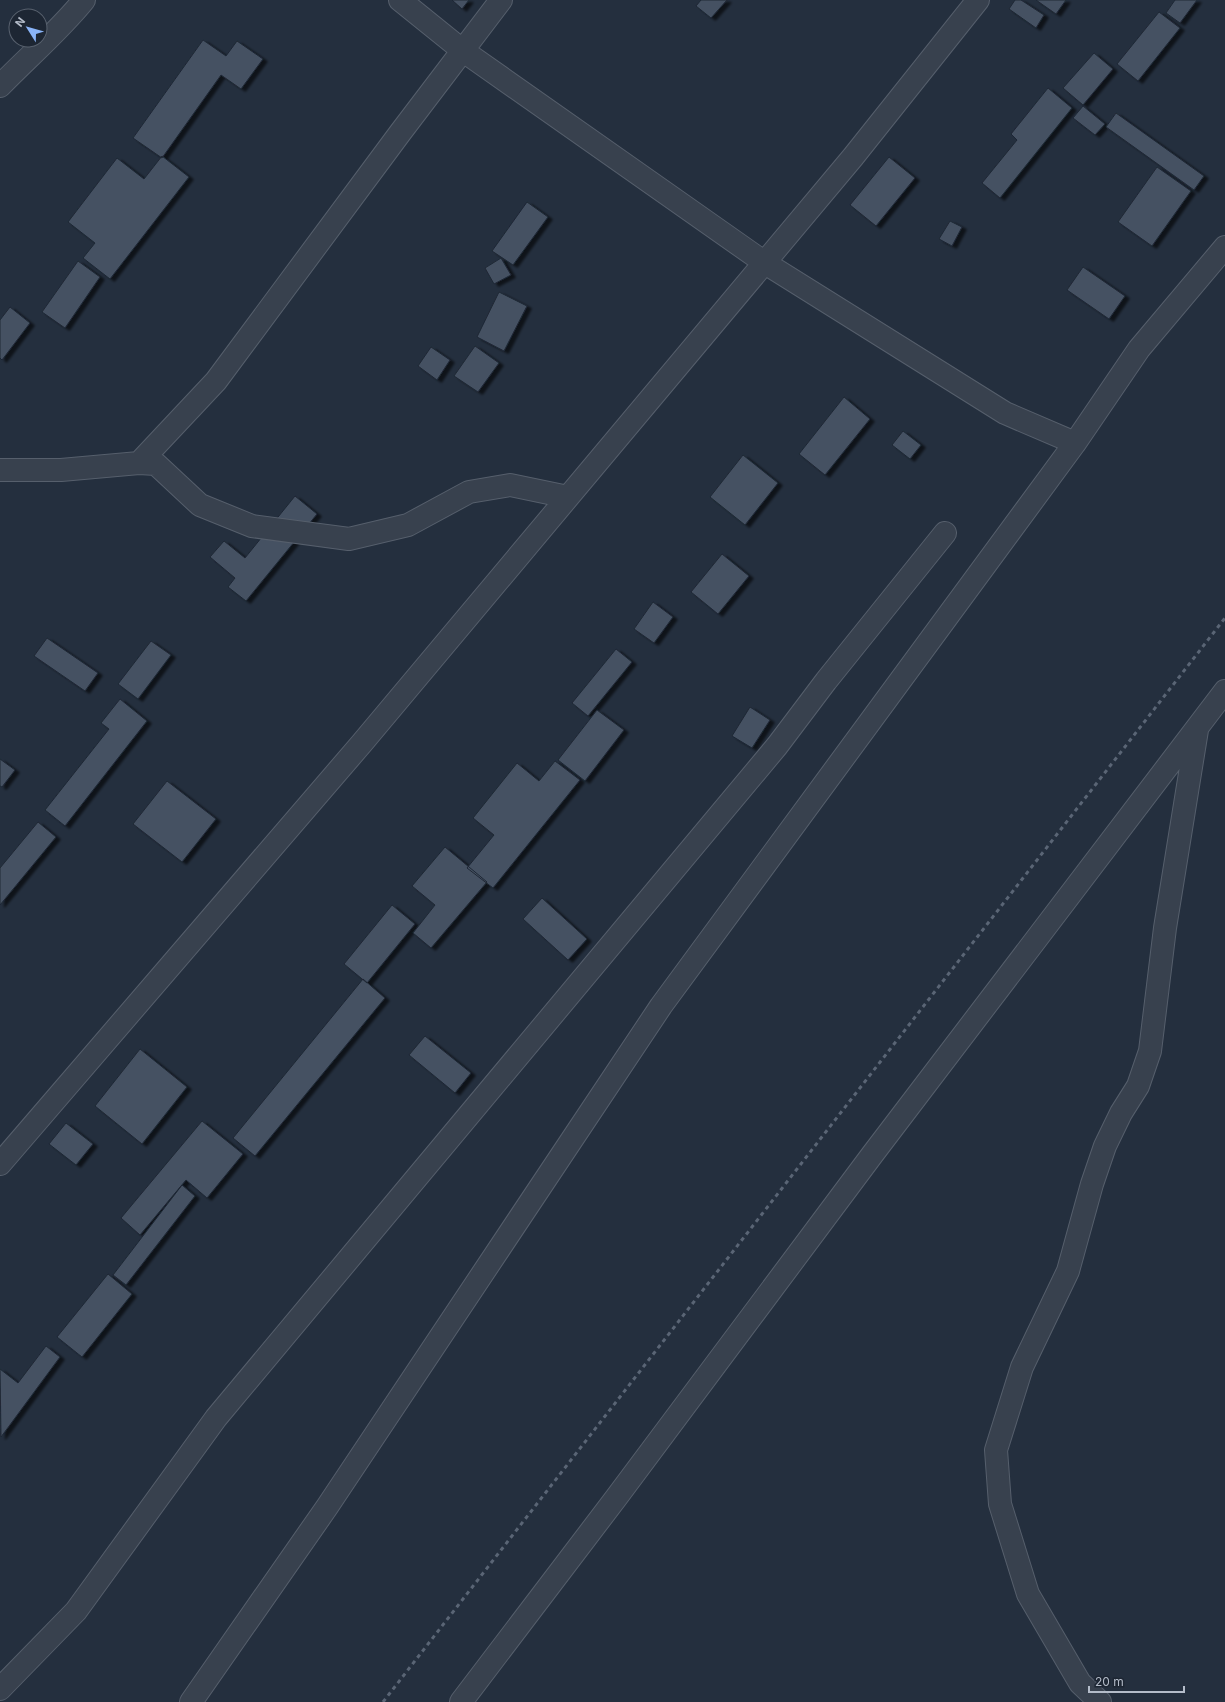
<svg xmlns="http://www.w3.org/2000/svg" width="1225" height="1702" font-family="Inter,sans-serif">
	<style>
		.building { fill: #455162; stroke: #1f2835; filter: url(#shadow) }
		.lines { fill: none; stroke-linecap: round; stroke-linejoin: round }
		.minor-casing { stroke: #565f6c; stroke-width: 24 }
		.minor { stroke: #38414e; stroke-width: 22 }
		.rail { stroke: #5a6575; stroke-width: 3; stroke-dasharray: 4 4; stroke-linecap: butt }
	</style>
	<defs>
		<filter id="shadow"><feDropShadow dx="4.5" dy="2.5" stdDeviation="1" flood-color="#0009"/></filter>
	</defs>
	<rect width="100%" height="100%" fill="#242f3e"/>
	<!-- building -->
	<path class="building" d="M 452,0 L 469,0 L 462,9 Z
		M 701,0 L 727,0 L 711,18 L 696,6 Z
		M 1015,0 L 1021,0 L 1044,15 L 1036,28 L 1009,9 Z
		M 1036,0 L 1066,0 L 1056,14 Z
		M 1175,0 L 1197,0 L 1180,23 L 1166,13 Z
		M 1159,12 L 1180,28 L 1138,81 L 1117,64 Z
		M 203,40 L 226,56 L 237,41 L 263,59 L 241,89 L 221,75 L 162,158 L 133,138 Z
		M 1094,53 L 1113,69 L 1083,105 L 1063,88 Z
		M 1048,88 L 1072,108 L 1000,198 L 982,183 L 1017,140 L 1011,134 Z
		M 1083,106 L 1105,124 L 1095,135 L 1073,118 Z
		M 1116,113 L 1204,176 L 1194,190 L 1106,127 Z
		M 162,156 L 189,177 L 110,279 L 83,258 L 95,243 L 68,222 L 117,158 L 144,179 Z
		M 889,157 L 915,178 L 876,226 L 850,205 Z
		M 1157,167 L 1191,191 L 1152,246 L 1118,222 Z
		M 527,202 L 548,217 L 513,265 L 492,251 Z
		M 950,221 L 962,227 L 952,246 L 939,239 Z
		M 501,258 L 511,275 L 494,284 L 485,268 Z
		M 78,261 L 100,277 L 65,328 L 42,312 Z
		M 1083,267 L 1125,296 L 1109,319 L 1067,290 Z
		M 499,292 L 527,306 L 504,351 L 477,337 Z
		M 10,307 L 30,323 L 2,360 L 0,358 L 0,320 Z
		M 475,346 L 499,363 L 478,392 L 454,376 Z
		M 431,347 L 450,360 L 437,380 L 418,366 Z
		M 844,397 L 870,419 L 825,475 L 799,454 Z
		M 903,431 L 921,445 L 910,459 L 892,445 Z
		M 743,455 L 778,483 L 745,525 L 710,497 Z
		M 295,496 L 317,514 L 246,601 L 228,587 L 235,578 L 210,557 L 224,541 L 245,558 Z
		M 722,554 L 749,576 L 718,614 L 691,592 Z
		M 653,602 L 673,617 L 654,643 L 634,629 Z
		M 47,638 L 98,673 L 85,691 L 34,656 Z
		M 151,641 L 171,655 L 138,699 L 118,684 Z
		M 616,649 L 632,662 L 588,716 L 572,703 Z
		M 120,699 L 147,721 L 65,826 L 45,810 L 109,729 L 101,723 Z
		M 750,707 L 770,720 L 752,748 L 732,736 Z
		M 597,710 L 624,730 L 585,781 L 558,760 Z
		M 0,759 L 15,770 L 2,787 L 0,786 Z
		M 555,761 L 580,780 L 493,888 L 467,868 L 494,835 L 473,818 L 517,763 L 539,781 Z
		M 167,781 L 216,819 L 182,862 L 133,824 Z
		M 38,822 L 56,837 L 0,905 L 0,868 Z
		M 445,847 L 487,882 L 431,948 L 413,933 L 435,905 L 412,886 Z
		M 542,898 L 587,939 L 568,960 L 523,919 Z
		M 392,905 L 415,924 L 367,983 L 344,964 Z
		M 363,979 L 385,998 L 255,1156 L 233,1138 Z
		M 425,1036 L 471,1073 L 455,1093 L 409,1055 Z
		M 140,1049 L 187,1087 L 142,1144 L 95,1106 Z
		M 202,1121 L 243,1154 L 207,1198 L 186,1180 L 140,1235 L 121,1218 Z
		M 66,1123 L 93,1144 L 76,1165 L 49,1144 Z
		M 182,1185 L 195,1196 L 126,1285 L 113,1275 Z
		M 108,1274 L 132,1294 L 82,1357 L 57,1337 Z
		M 46,1346 L 60,1357 L 1,1437 L 0,1369 L 18,1383 Z"/>
	<g class="lines">
		<!-- minor casing -->
		<g class="minor-casing">
			<path id="minor" d="M 400,0 L 462,50 L 765,263 L 1005,413 L 1075,443
				M 0,86 C 28,57 59,31 84,0
				M 139,463 L 216,381 L 400,133 L 501,0
				M 0,470 L 61,470 L 139,463 L 156,464 L 200,505 L 252,526 L 349,539 L 408,525 L 469,492 L 510,485 L 568,497
				M 0,1164 L 362,743 L 853,157 L 978,0
				M 0,1689 L 76,1611 L 216,1418 L 777,746 L 826,681 L 945,533
				M 191,1702 L 327,1507 L 661,1006 L 1075,443 L 1139,349 L 1225,247
				M 461,1702 L 616,1498 L 872,1155 L 1225,691
				M 1100,1702 L 1080,1683 L 1028,1594 L 1000,1504 L 996,1450 L 1022,1367 L 1068,1271 L 1092,1184 L 1105,1146 L 1121,1113 L 1138,1086 L 1150,1051 L 1165,928 L 1197,730"/>
		</g>
		<!-- minor -->
		<use href="#minor" class="minor"/>
		<!-- rail -->
		<path class="rail" d="M 383,1702 L 1225,618"/>
	</g>
	<!-- north arrow -->
	<g transform="translate(28 28) rotate(307)"><circle r="19" fill="#1d2633" stroke="#59626f"/>
	<path d="M0-3L7 15L0 10L-7 15Z" fill="#8ab4f8"/>
	<text y="-6" font-size="11" font-weight="bold" text-anchor="middle" fill="#b4bcc9">N</text>
	</g>
	<!-- scale -->
	<path d="M1089 1686v6h95v-6" fill="none" stroke="#b4bcc9" stroke-width="2"/>
	<text x="1095" y="1686" font-size="12" fill="#b4bcc9" stroke="#1d2633" stroke-width="3" paint-order="stroke">20 m</text>
</svg>
